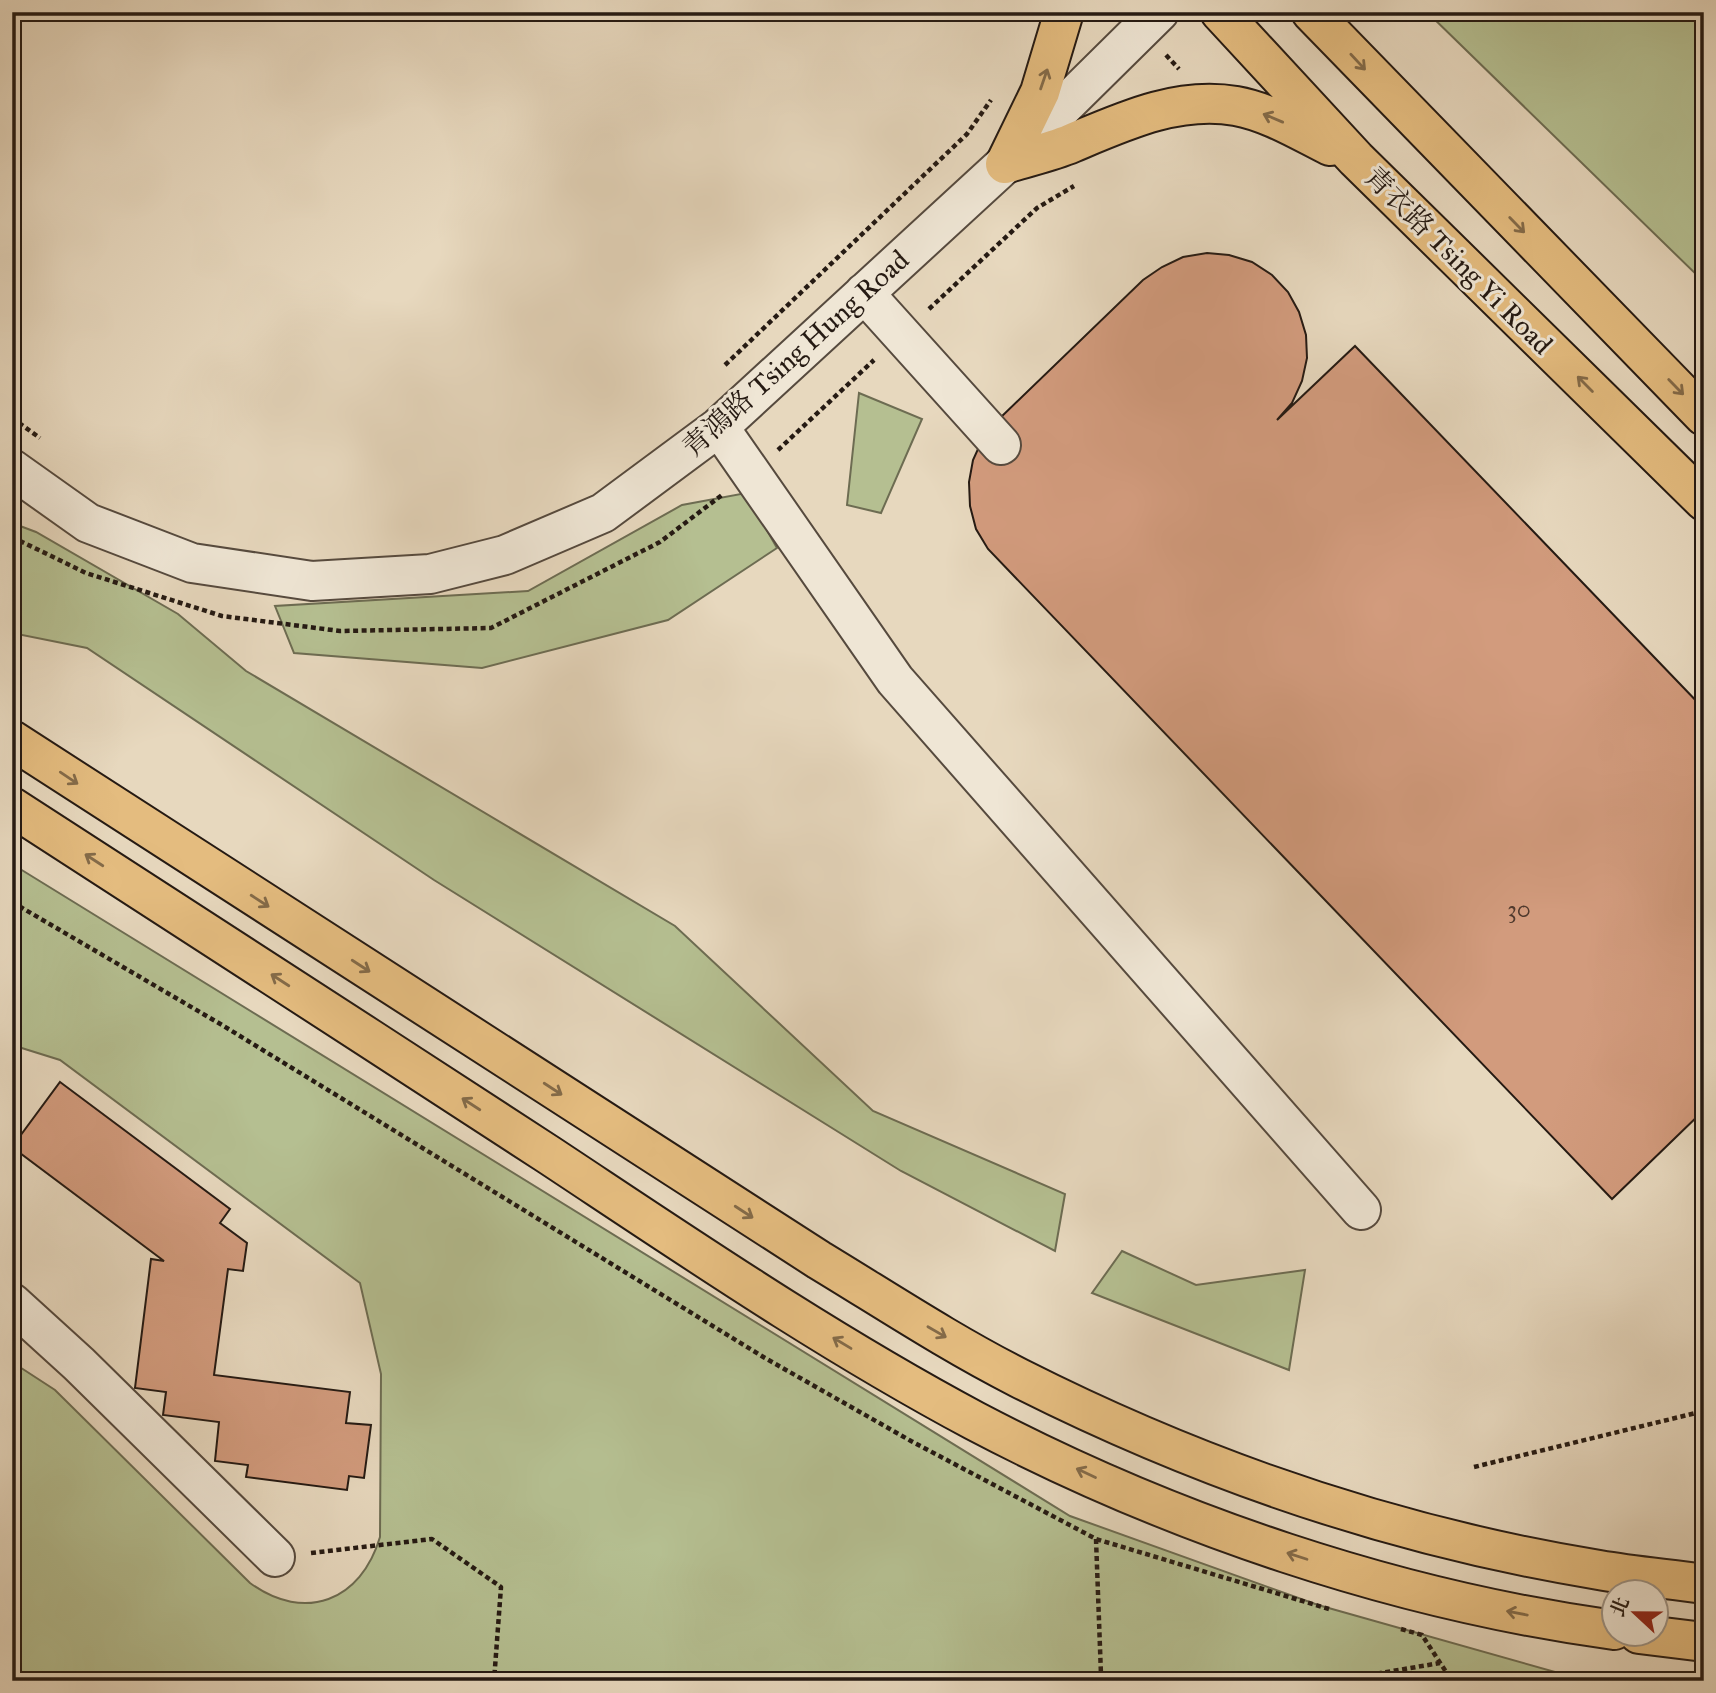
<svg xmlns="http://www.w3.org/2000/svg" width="1716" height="1693" font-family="'IM FELL Great Primer','Noto Serif TC',serif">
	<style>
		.green { fill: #b5bf91; stroke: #6d6c52; stroke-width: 2 }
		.building { fill: #d29b7d; stroke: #251a13; stroke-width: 2 }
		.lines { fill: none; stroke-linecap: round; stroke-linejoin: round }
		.minor-casing { stroke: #564a3e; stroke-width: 42 }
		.major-casing { stroke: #251a13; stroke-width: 42 }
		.highway-casing { stroke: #251a13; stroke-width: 42 }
		.path { stroke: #251a13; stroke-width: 4.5; stroke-dasharray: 5 3.5; stroke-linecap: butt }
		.minor { stroke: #efe6d5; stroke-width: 38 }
		.major { stroke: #e4bc7f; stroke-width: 38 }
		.highway { stroke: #e4bc7f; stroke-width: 38 }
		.oneway { stroke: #846b49 }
		.labels { text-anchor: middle; stroke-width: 6; stroke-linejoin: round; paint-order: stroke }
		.number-label { font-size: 24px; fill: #503a2e }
		.street-label { font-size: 28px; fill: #251a13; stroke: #efe6d5 }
	</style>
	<rect width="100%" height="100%" fill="#e7d8be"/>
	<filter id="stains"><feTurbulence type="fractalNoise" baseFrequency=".00286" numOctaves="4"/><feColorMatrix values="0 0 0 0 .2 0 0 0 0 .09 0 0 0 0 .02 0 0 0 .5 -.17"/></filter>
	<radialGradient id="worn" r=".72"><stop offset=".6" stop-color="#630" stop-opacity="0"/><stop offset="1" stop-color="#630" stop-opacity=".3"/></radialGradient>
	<!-- green -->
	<path class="green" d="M 1427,12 L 1704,12 L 1704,282 Z
		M 859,393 L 922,419 L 881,513 L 847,505 Z
		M 746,493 L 777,548 L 668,620 L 482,668 L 294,653 L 275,606 L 528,591 L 682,505 Z
		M 12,523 L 36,532 L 178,614 L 246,671 L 675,926 L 873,1111 L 1065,1194 L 1055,1251 L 901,1171 L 434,880 L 87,648 L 12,633 Z
		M 12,864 L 1070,1516 L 1318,1605 L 1587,1681 L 12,1681 L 12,1362 L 55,1390 L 250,1583 C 305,1623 361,1601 380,1537 L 381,1374 L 360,1283 L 60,1060 L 12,1045 Z
		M 1122,1251 L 1196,1285 L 1305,1270 L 1289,1370 L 1092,1293 Z"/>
	<!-- building -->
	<path class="building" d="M 1207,253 L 1229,255 L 1252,262 L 1272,275 L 1288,292 L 1299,312 L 1306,335 L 1307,358 L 1302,381 L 1292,403 L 1277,420 L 1355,346 L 1704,709 L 1704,1110 L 1612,1199 L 988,549 L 976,529 L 970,506 L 969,482 L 973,460 L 983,438 L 998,420 L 1143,280 L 1162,267 L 1183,257 Z
		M 60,1082 L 230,1209 L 220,1223 L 247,1243 L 243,1271 L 228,1269 L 214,1375 L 350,1392 L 346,1423 L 371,1425 L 364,1478 L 349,1476 L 347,1490 L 246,1477 L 248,1465 L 215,1461 L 219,1422 L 163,1415 L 166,1392 L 135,1388 L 151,1259 L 164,1261 L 12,1147 Z"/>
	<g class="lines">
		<!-- minor casing -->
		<g class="minor-casing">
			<path id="minor" d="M 864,293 L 1001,445
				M 719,427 L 895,680 L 1361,1210
				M 12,469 L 88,523 L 192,563 L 312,581 L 430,574 L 505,555 L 603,513 L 719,427 L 1005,164 L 1159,12
				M 12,1303 L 79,1364 L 275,1557"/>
		</g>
		<!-- major casing -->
		<g class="major-casing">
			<path id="major" d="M 1220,12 L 1356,159 L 1704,501
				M 1311,12 L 1704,416
				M 1005,164 C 1027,157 1051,152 1072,143 C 1124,121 1178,96 1236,106 C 1269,112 1300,131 1330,146
				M 1005,164 L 1040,92 L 1064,12"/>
		</g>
		<!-- highway casing -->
		<g class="highway-casing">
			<path id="highway" d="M 12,740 L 819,1260 C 885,1300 950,1343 1019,1378 C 1201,1470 1397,1537 1599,1570 C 1634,1576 1669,1579 1704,1584
				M 12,807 C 192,922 370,1039 549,1155 C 688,1247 827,1342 975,1421 C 1171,1524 1395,1600 1614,1630
				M 1639,1634 L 1704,1642"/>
		</g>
		<!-- path -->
		<path class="path" d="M 1166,55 L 1179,69
			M 929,309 L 1037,208 L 1074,186
			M 725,365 L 967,134 L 991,100
			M 12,418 L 40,438
			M 778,450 L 874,360
			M 12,537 L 86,573 L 222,616 L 340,631 L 491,628 L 660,542 L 722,495
			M 12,902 L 222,1025 L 765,1358 L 911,1441 L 1096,1539 L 1329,1609
			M 1474,1467 L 1704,1411
			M 1096,1539 L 1101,1675 L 1118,1681
			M 311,1553 L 432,1539 L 501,1587 L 494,1681
			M 1401,1629 L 1422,1635 L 1452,1681
			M 1310,1681 L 1323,1676 L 1369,1675 L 1440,1663"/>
		<!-- minor -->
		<use href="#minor" class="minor"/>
		<!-- major -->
		<use href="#major" class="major"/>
		<!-- highway -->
		<use href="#highway" class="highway"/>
	</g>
	<!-- one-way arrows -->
	<defs><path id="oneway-shaft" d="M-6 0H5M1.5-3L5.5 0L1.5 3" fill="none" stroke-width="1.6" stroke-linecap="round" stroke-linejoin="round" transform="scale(1.75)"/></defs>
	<g class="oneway">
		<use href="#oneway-shaft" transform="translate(1358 62) rotate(47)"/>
		<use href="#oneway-shaft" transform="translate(1044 79) rotate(-71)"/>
		<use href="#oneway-shaft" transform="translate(1273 118) rotate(-157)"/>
		<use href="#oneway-shaft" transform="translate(1517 225) rotate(46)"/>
		<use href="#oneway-shaft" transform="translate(1585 384) rotate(-135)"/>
		<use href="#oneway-shaft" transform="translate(1676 387) rotate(46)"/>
		<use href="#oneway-shaft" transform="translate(69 778) rotate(34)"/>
		<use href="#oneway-shaft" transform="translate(94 860) rotate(-147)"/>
		<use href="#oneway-shaft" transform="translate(260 901) rotate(33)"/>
		<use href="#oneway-shaft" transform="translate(361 966) rotate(33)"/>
		<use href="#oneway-shaft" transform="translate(280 980) rotate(-147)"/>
		<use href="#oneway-shaft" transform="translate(553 1089) rotate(33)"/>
		<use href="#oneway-shaft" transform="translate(471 1104) rotate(-147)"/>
		<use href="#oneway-shaft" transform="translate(744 1212) rotate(33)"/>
		<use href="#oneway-shaft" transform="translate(937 1332) rotate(30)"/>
		<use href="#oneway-shaft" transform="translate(842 1343) rotate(-149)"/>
		<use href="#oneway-shaft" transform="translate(1086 1473) rotate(-155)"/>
		<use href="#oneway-shaft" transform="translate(1297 1556) rotate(-162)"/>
		<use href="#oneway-shaft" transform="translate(1517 1613) rotate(-169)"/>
	</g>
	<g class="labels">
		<!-- number labels -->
		<g class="number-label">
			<text x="1519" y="917">30</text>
		</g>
		<!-- street labels -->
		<g class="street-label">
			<text transform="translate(1459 260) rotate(45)" y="10">青衣路 Tsing Yi Road</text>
			<text transform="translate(795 353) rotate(-42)" y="10">青鴻路 Tsing Hung Road</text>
		</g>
	</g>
	<!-- margin -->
	<rect width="1716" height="1693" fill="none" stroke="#e7d8be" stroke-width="42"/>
	<rect x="14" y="14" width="1688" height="1665" fill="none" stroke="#251a13" stroke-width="3.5"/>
	<rect x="21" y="21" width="1674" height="1651" fill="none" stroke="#251a13" stroke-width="2"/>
	<!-- north arrow -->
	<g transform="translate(1635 1613) rotate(292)"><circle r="33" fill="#efe6d5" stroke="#9e9487" stroke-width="2"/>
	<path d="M0-5L12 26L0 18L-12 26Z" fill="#8f2418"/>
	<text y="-10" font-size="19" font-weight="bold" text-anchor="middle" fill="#251a13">北</text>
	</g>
	<rect width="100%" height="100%" filter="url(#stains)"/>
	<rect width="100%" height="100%" fill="url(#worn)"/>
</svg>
